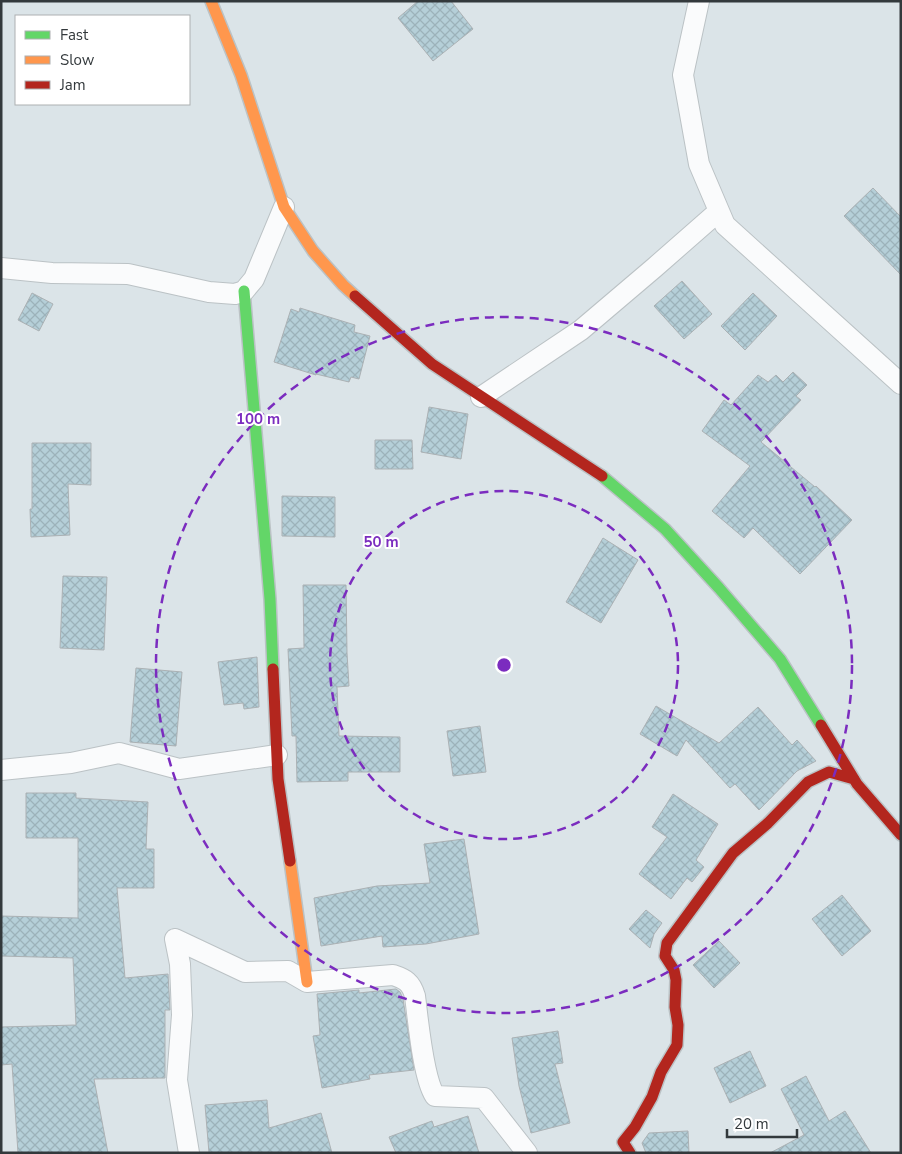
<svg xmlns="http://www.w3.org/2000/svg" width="902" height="1154" font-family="'Nunito Sans',sans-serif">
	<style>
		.building { fill: url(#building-cross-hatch); stroke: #abb1b4 }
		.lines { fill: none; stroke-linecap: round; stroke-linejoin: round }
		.street-casing { stroke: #bbc2c5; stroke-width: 22 }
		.fast-casing { stroke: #bbc2c5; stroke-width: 14 }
		.slow-casing { stroke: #bbc2c5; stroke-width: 14 }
		.jam-casing { stroke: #bbc2c5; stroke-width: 14 }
		.street { stroke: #fafbfc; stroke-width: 20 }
		.fast { stroke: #63d668; stroke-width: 11 }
		.slow { stroke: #ff974d; stroke-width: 11 }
		.jam { stroke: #b3261e; stroke-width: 11 }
		.ring { fill: none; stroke: #7b2cbf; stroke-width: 2.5; stroke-dasharray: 9 6 }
		.centre { fill: #7b2cbf; stroke: #fff; stroke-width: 2.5 }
		.ring-label { font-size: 15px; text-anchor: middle; font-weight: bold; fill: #7b2cbf; stroke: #fff; stroke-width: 4; stroke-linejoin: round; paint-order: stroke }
	</style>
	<defs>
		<pattern id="building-cross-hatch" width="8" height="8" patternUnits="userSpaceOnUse" patternTransform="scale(1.25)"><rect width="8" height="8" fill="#b5cfd8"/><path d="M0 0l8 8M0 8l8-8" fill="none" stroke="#9cb2ba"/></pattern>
	</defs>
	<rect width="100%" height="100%" fill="#dbe4e8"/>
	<!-- building -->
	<path class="building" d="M 418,1 L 451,1 L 473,29 L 433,61 L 398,18 Z
		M 873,188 L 901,217 L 901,275 L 844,216 Z
		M 682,281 L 712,314 L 684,339 L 654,306 Z
		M 32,293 L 53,304 L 39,331 L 18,320 Z
		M 753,293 L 777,316 L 745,350 L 721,326 Z
		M 300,308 L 355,325 L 354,332 L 370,336 L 359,379 L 351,377 L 349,382 L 316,374 L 316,375 L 274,362 L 291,309 L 299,312 Z
		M 793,372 L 807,385 L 796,396 L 801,400 L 761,442 L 815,487 L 816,486 L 852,520 L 800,574 L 753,528 L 744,538 L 712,511 L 750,466 L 702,431 L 724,400 L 731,405 L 758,375 L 768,382 L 776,375 L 783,382 Z
		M 429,407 L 468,414 L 461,459 L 421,452 Z
		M 375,440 L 412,440 L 413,469 L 375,469 Z
		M 32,443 L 91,443 L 91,485 L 68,484 L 70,535 L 31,537 L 30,509 L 32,509 Z
		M 282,496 L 335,497 L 335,537 L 282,536 Z
		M 603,538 L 638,560 L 601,623 L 566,602 Z
		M 63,576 L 107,577 L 104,650 L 60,648 Z
		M 303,585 L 346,585 L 347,653 L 349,686 L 337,687 L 339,736 L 400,737 L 400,772 L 348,772 L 348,781 L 297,782 L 296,736 L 292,736 L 288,649 L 304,648 Z
		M 257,657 L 259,707 L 244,709 L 243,703 L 224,705 L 218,662 Z
		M 136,668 L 182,672 L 176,746 L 130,742 Z
		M 656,706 L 719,743 L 758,707 L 792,745 L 797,740 L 816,761 L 797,771 L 759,810 L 735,784 L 730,788 L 686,740 L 677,756 L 640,734 Z
		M 480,726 L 486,772 L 453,776 L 447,731 Z
		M 26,793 L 76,793 L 76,798 L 148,802 L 146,849 L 154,849 L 154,888 L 117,888 L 125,978 L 168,974 L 170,1010 L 165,1010 L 165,1078 L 94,1079 L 108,1153 L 18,1153 L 12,1064 L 1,1065 L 1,1027 L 76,1025 L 73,958 L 1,956 L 1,916 L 78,918 L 78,838 L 26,838 Z
		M 673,794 L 718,824 L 696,860 L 704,867 L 692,882 L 687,878 L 671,899 L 639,874 L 667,837 L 652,827 Z
		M 464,839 L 479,934 L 426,944 L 383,947 L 382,936 L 321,946 L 314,898 L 377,886 L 430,883 L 424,844 Z
		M 842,895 L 871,931 L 842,956 L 812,919 Z
		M 646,910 L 662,923 L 654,934 L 650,948 L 629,929 Z
		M 719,941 L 740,963 L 714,988 L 693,965 Z
		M 396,989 L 400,992 L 403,999 L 414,1070 L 369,1075 L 370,1079 L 322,1088 L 313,1036 L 320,1035 L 317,994 L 359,990 L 359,993 Z
		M 558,1031 L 563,1063 L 555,1064 L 570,1123 L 531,1133 L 519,1086 L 512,1038 Z
		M 750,1051 L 766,1086 L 730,1103 L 714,1068 Z
		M 806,1076 L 829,1121 L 845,1111 L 871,1153 L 770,1153 L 804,1135 L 781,1089 Z
		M 267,1100 L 269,1128 L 321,1113 L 332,1153 L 209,1153 L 205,1105 Z
		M 468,1116 L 479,1153 L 396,1153 L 389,1137 L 432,1121 L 434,1127 Z
		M 688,1131 L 689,1153 L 646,1153 L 642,1143 L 649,1133 Z"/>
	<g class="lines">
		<!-- street casing -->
		<g class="street-casing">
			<path id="street" d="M 699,1 L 683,75 L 699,164 L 725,225 L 901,384
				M 1,268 L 52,273 L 128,274 L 209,292 L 235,294 L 244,291 L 254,279 L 284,207
				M 481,397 L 581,330 L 654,268 L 719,211
				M 1,770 L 71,763 L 119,753 L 179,769 L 277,755
				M 175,939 L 245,972 L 288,971 L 307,982 L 393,975 C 405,979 411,982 415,996 C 418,1019 423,1078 435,1096 L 484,1098 L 527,1153
				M 175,939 L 180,964 L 182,1015 L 177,1080 L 189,1153"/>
		</g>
		<!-- fast casing -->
		<g class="fast-casing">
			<path id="fast" d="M 244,291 L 270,599 L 273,669
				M 602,476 L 665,529 L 719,588 L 780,659 L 821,725"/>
		</g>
		<!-- slow casing -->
		<g class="slow-casing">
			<path id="slow" d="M 211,1 L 241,75 L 284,207 L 313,251 L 343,285 L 355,296
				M 290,861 L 307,982"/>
		</g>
		<!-- jam casing -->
		<g class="jam-casing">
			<path id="jam" d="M 355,296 L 432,364 L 602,476
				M 273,669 L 278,779 L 290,861
				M 821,725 L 857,784 L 901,835
				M 630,1153 L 623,1142 L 635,1127 L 652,1097 L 661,1072 L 677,1045 L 678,1025 L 675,1007 L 676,980 L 674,970 L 665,956 L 667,943 L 733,853 L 768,823 L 808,782 L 829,772 L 854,779"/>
		</g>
		<!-- street -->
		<use href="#street" class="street"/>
		<!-- fast -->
		<use href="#fast" class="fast"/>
		<!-- slow -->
		<use href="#slow" class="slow"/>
		<!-- jam -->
		<use href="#jam" class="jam"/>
	</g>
	<!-- distance rings -->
	<g class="ring">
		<circle cx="504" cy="665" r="174"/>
		<circle cx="504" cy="665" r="348"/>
	</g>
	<circle cx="504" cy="665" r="8" class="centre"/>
	<g class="ring-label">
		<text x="258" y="424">100 m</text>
		<text x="381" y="547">50 m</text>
	</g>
	<!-- border -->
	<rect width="902" height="1154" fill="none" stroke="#33393c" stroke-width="5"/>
	<!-- legend -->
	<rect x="15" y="15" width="175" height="90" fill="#ffffff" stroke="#adb0b1"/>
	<rect x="25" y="31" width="25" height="8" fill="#63d668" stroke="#adb0b1"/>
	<text x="60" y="40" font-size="15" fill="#33393c">Fast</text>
	<rect x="25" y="56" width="25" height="8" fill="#ff974d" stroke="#adb0b1"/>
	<text x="60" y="65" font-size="15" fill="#33393c">Slow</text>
	<rect x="25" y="81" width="25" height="8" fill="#b3261e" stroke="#adb0b1"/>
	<text x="60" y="90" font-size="15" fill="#33393c">Jam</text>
	<!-- scale -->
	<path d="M727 1129v8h70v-8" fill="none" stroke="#33393c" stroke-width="2.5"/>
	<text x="734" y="1129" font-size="15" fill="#33393c" stroke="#ffffff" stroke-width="4" paint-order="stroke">20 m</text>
</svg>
